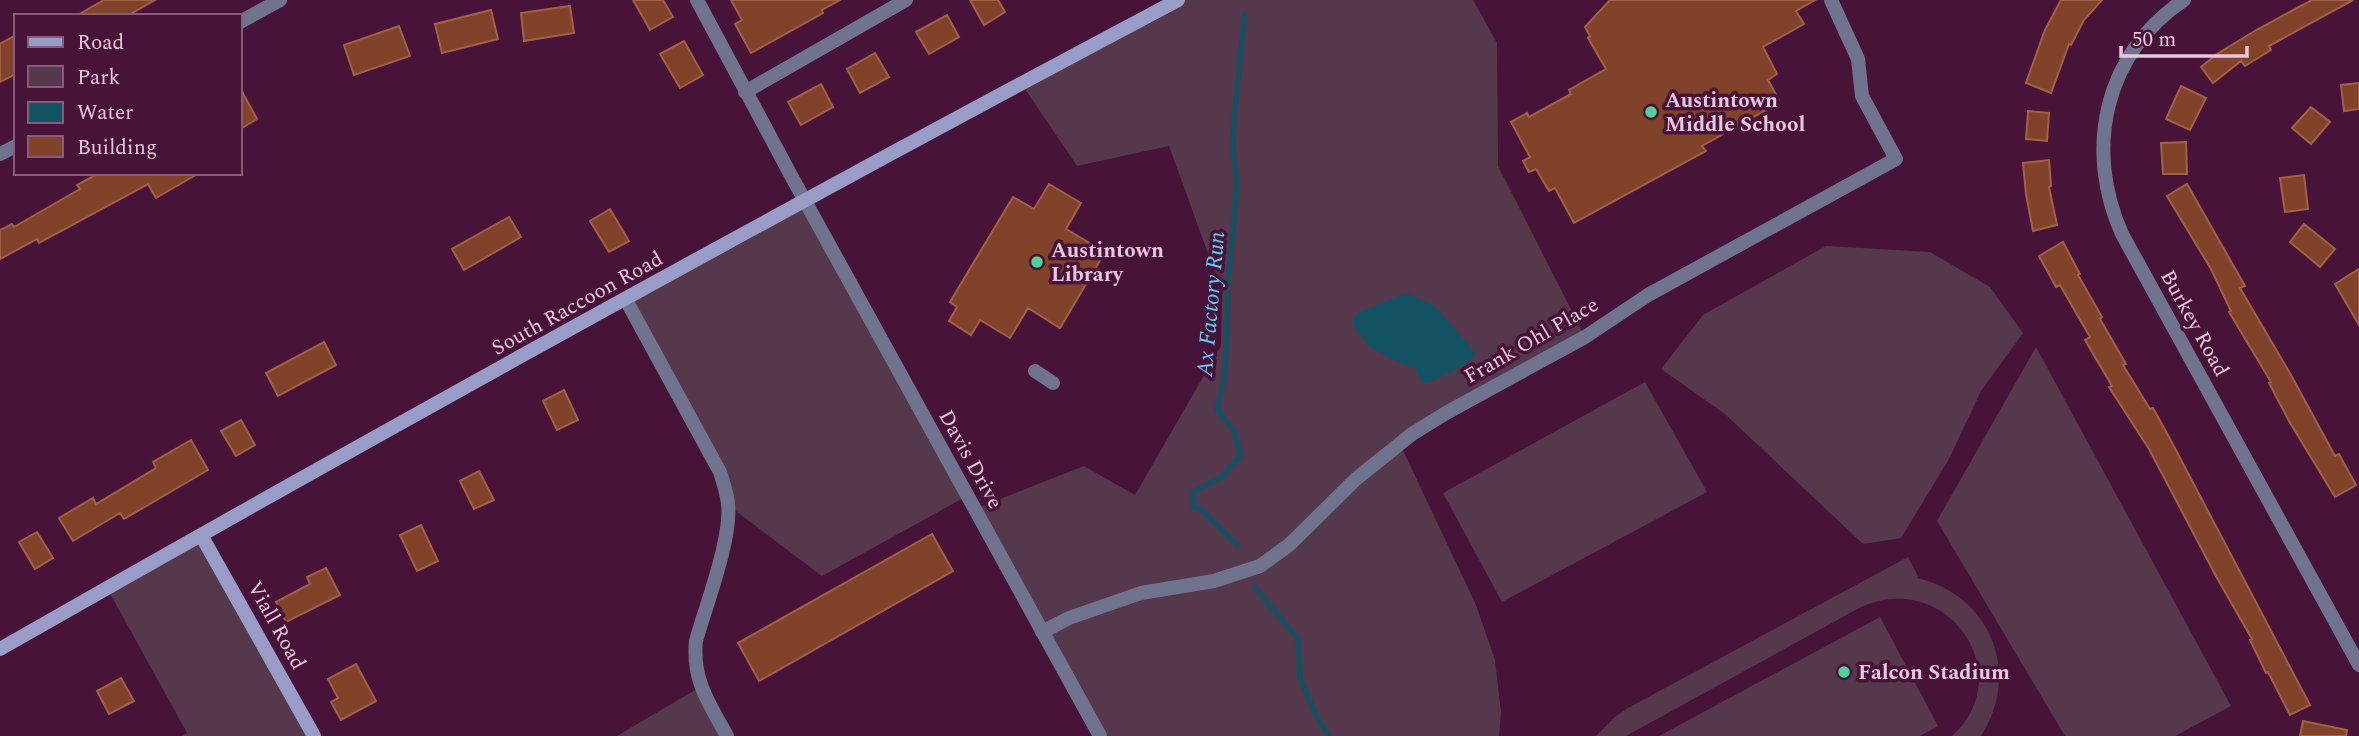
<svg xmlns="http://www.w3.org/2000/svg" width="2359" height="736" font-family="Spectral,serif">
	<style>
		.green { fill: #56384c }
		.water { fill: #125263 }
		.lines { fill: none; stroke-linecap: round; stroke-linejoin: round }
		.stream { stroke: #125263; stroke-width: 5 }
		.building { fill: #81422a; stroke: #a26048; stroke-width: 2 }
		.street { stroke: #70738e; stroke-width: 14 }
		.secondary { stroke: #989cc7; stroke-width: 14 }
		.poi-dot { fill: #50d398; stroke: #481339; stroke-width: 2.5 }
		.labels { text-anchor: middle; stroke-width: 7; stroke-linejoin: round; paint-order: stroke }
		.poi-label { font-size: 21px; font-weight: bold; fill: #e8c6db; stroke: #481339; text-anchor: start }
		.street-label { font-size: 21px; fill: #e8c6db; stroke: #481339 }
		.water-label { font-size: 23px; font-style: italic; fill: #5cd0f2; stroke: #481339 }
	</style>
	<rect width="100%" height="100%" fill="#481339"/>
	<!-- green -->
	<path class="green" d="M 1178,0 L 1473,0 L 1497,43 L 1498,166 L 1585,337 L 1400,444 L 1476,605 L 1495,660 L 1501,712 L 1499,736 L 1100,736 L 975,509 L 1084,466 L 1135,495 L 1221,346 L 1222,292 L 1169,146 L 1077,166 L 1021,83 Z
		M 806,202 L 967,496 L 822,576 L 728,505 L 724,485 L 626,300 Z
		M 1826,246 L 1930,252 L 1990,287 L 2023,333 L 1981,391 L 1949,459 L 1901,538 L 1863,544 L 1725,414 L 1661,369 L 1703,315 Z
		M 2036,347 L 2231,706 L 2175,736 L 2065,736 L 1937,521 Z
		M 1645,382 L 1707,492 L 1502,602 L 1443,493 Z
		M 201,535 L 314,736 L 182,736 L 187,733 L 107,588 Z
		M 1908,557 L 1918,576 L 1917,578 C 1990,595 2022,672 1981,736 L 1952,736 C 2020,675 1948,568 1861,607 L 1626,736 L 1596,736 L 1615,717 L 1628,708 Z
		M 1880,617 L 1938,726 L 1920,736 L 1659,736 Z
		M 700,687 L 727,736 L 617,736 Z"/>
	<!-- water -->
	<path class="water" d="M 1406,293 L 1435,306 L 1476,354 L 1466,364 L 1428,383 L 1422,382 L 1415,368 L 1395,361 L 1368,346 L 1352,323 L 1358,313 Z"/>
	<g class="lines">
		<!-- stream -->
		<path class="stream" d="M 1237,545 L 1203,511 L 1193,506 L 1194,491 L 1222,477 L 1241,455 L 1233,430 L 1217,409 L 1224,380 L 1227,340 L 1228,284 L 1237,186 L 1233,148 L 1234,118 L 1245,14
			M 1255,587 L 1298,639 L 1300,678 L 1317,717 L 1329,736"/>
	</g>
	<!-- building -->
	<path class="building" d="M 104,0 L 155,0 L 127,16 L 76,16 Z
		M 633,0 L 663,0 L 673,17 L 650,30 Z
		M 731,0 L 840,0 L 822,10 L 823,13 L 751,53 L 735,24 L 742,20 Z
		M 970,0 L 998,0 L 1005,12 L 984,25 Z
		M 1610,0 L 1815,0 L 1796,11 L 1804,24 L 1763,47 L 1777,74 L 1768,80 L 1779,100 L 1765,108 L 1766,110 L 1702,146 L 1706,151 L 1574,223 L 1555,188 L 1549,191 L 1536,169 L 1529,172 L 1523,161 L 1530,157 L 1511,122 L 1527,113 L 1529,117 L 1571,94 L 1569,90 L 1606,69 L 1588,38 L 1590,36 L 1585,27 Z
		M 2061,0 L 2102,0 L 2084,20 L 2071,45 L 2069,44 L 2051,93 L 2026,83 L 2045,30 Z
		M 2312,0 L 2353,0 L 2269,46 L 2271,50 L 2245,66 L 2241,61 L 2213,83 L 2201,67 L 2217,54 L 2258,29 Z
		M 570,6 L 574,33 L 524,41 L 521,13 Z
		M 491,10 L 498,39 L 442,53 L 435,24 Z
		M 947,15 L 959,37 L 929,54 L 916,32 Z
		M 399,26 L 410,56 L 354,75 L 344,45 Z
		M 16,35 L 16,74 L 0,82 L 0,44 Z
		M 684,41 L 703,75 L 680,88 L 660,54 Z
		M 875,53 L 889,77 L 860,93 L 847,69 Z
		M 2359,83 L 2359,109 L 2344,111 L 2341,85 Z
		M 821,84 L 833,107 L 801,125 L 788,102 Z
		M 2181,86 L 2206,98 L 2190,130 L 2166,119 Z
		M 240,88 L 257,119 L 240,129 Z
		M 2311,107 L 2330,122 L 2311,144 L 2292,128 Z
		M 2028,111 L 2049,113 L 2047,141 L 2026,139 Z
		M 2186,142 L 2187,174 L 2163,174 L 2161,143 Z
		M 2049,160 L 2051,186 L 2049,187 L 2057,225 L 2033,231 L 2026,194 L 2023,163 Z
		M 99,173 L 199,173 L 156,198 L 148,184 L 39,243 L 37,239 L 0,259 L 0,230 L 12,224 L 14,227 L 80,189 L 77,185 Z
		M 2304,175 L 2308,209 L 2285,212 L 2280,178 Z
		M 1049,184 L 1081,203 L 1066,229 L 1105,252 L 1060,328 L 1028,308 L 1010,338 L 980,320 L 971,335 L 949,321 L 957,307 L 950,302 L 1013,197 L 1034,209 Z
		M 2187,184 L 2245,286 L 2240,288 L 2291,375 L 2335,456 L 2339,454 L 2356,485 L 2335,497 L 2289,421 L 2269,383 L 2271,382 L 2229,312 L 2231,311 L 2211,269 L 2167,196 Z
		M 610,209 L 629,241 L 609,252 L 590,221 Z
		M 509,217 L 521,237 L 464,270 L 452,249 Z
		M 2304,224 L 2335,249 L 2320,267 L 2290,242 Z
		M 2063,242 L 2080,274 L 2078,275 L 2102,317 L 2100,319 L 2126,364 L 2123,365 L 2150,409 L 2153,408 L 2169,437 L 2310,705 L 2290,715 L 2268,672 L 2266,673 L 2250,640 L 2252,639 L 2217,578 L 2149,449 L 2109,387 L 2112,386 L 2085,340 L 2090,337 L 2060,285 L 2056,287 L 2039,256 Z
		M 2359,269 L 2359,325 L 2335,284 Z
		M 324,342 L 336,365 L 278,396 L 266,373 Z
		M 564,390 L 578,420 L 557,430 L 543,401 Z
		M 241,420 L 255,445 L 236,456 L 221,431 Z
		M 191,440 L 208,470 L 124,519 L 120,513 L 73,541 L 59,518 L 93,498 L 96,504 L 156,468 L 153,462 Z
		M 479,471 L 494,500 L 474,509 L 460,481 Z
		M 421,525 L 438,561 L 417,571 L 400,535 Z
		M 37,532 L 53,558 L 35,569 L 19,542 Z
		M 932,534 L 953,571 L 759,681 L 738,643 Z
		M 326,568 L 340,595 L 286,622 L 276,602 L 310,584 L 307,577 Z
		M 356,664 L 376,701 L 341,720 L 331,702 L 338,698 L 328,679 Z
		M 121,678 L 134,701 L 109,714 L 97,691 Z
		M 2303,721 L 2347,730 L 2346,736 L 2300,736 Z"/>
	<g class="lines">
		<!-- street -->
		<path class="street" d="M 697,0 L 794,181 L 1100,736
			M 2184,0 C 2104,54 2084,149 2122,234 L 2359,665
			M 240,22 L 280,0
			M 745,92 L 906,0
			M 0,154 L 16,146
			M 626,300 L 720,472 C 723,482 727,493 728,504 C 732,538 706,605 696,641 C 692,680 709,703 727,736
			M 1035,371 L 1053,383
			M 1042,632 L 1069,618 L 1141,593 L 1214,581 L 1260,566 L 1289,545 L 1356,479 L 1412,434 L 1446,413 L 1585,337 L 1648,295 L 1896,159 L 1862,96 L 1858,59 L 1831,0"/>
		<!-- secondary -->
		<path class="secondary" d="M 201,535 L 314,736
			M 0,649 C 389,427 782,210 1178,0"/>
	</g>
	<!-- markers -->
	<g class="poi-dot">
		<circle cx="1651" cy="112" r="7"/>
		<circle cx="1037" cy="262" r="7"/>
		<circle cx="1844" cy="672" r="7"/>
	</g>
	<g class="labels">
		<!-- poi labels -->
		<g class="poi-label">
			<text x="1665" y="107">Austintown<tspan x="1665" dy="24">Middle School</tspan></text>
			<text x="1051" y="257">Austintown<tspan x="1051" dy="24">Library</tspan></text>
			<text x="1858" y="679">Falcon Stadium</text>
		</g>
		<!-- street labels -->
		<g class="street-label">
			<text transform="translate(577 303) rotate(-29)" y="7">South Raccoon Road</text>
			<text transform="translate(2195 323) rotate(61)" y="7">Burkey Road</text>
			<text transform="translate(1531 340) rotate(-30)" y="7">Frank Ohl Place</text>
			<text transform="translate(971 459) rotate(61)" y="7">Davis Drive</text>
			<text transform="translate(277 625) rotate(61)" y="7">Viall Road</text>
		</g>
		<!-- water labels -->
		<g class="water-label">
			<text transform="translate(1210 304) rotate(-85)" y="8">Ax Factory Run</text>
		</g>
	</g>
	<!-- legend -->
	<rect x="14" y="14" width="228" height="161" fill="#481339" stroke="#885b7a" stroke-width="2"/>
	<rect x="28" y="37" width="35" height="10" fill="#989cc7" stroke="#885b7a" stroke-width="2"/>
	<text x="77" y="49" font-size="21" fill="#e8c6db">Road</text>
	<rect x="28" y="66" width="35" height="21" fill="#56384c" stroke="#885b7a" stroke-width="2"/>
	<text x="77" y="84" font-size="21" fill="#e8c6db">Park</text>
	<rect x="28" y="102" width="35" height="21" fill="#125263" stroke="#885b7a" stroke-width="2"/>
	<text x="77" y="119" font-size="21" fill="#e8c6db">Water</text>
	<rect x="28" y="136" width="35" height="21" fill="#81422a" stroke="#885b7a" stroke-width="2"/>
	<text x="77" y="154" font-size="21" fill="#e8c6db">Building</text>
	<!-- scale -->
	<path d="M2121 46v10h126v-10" fill="none" stroke="#e8c6db" stroke-width="3.5"/>
	<text x="2132" y="46" font-size="21" fill="#e8c6db" stroke="#481339" stroke-width="5" paint-order="stroke">50 m</text>
</svg>
